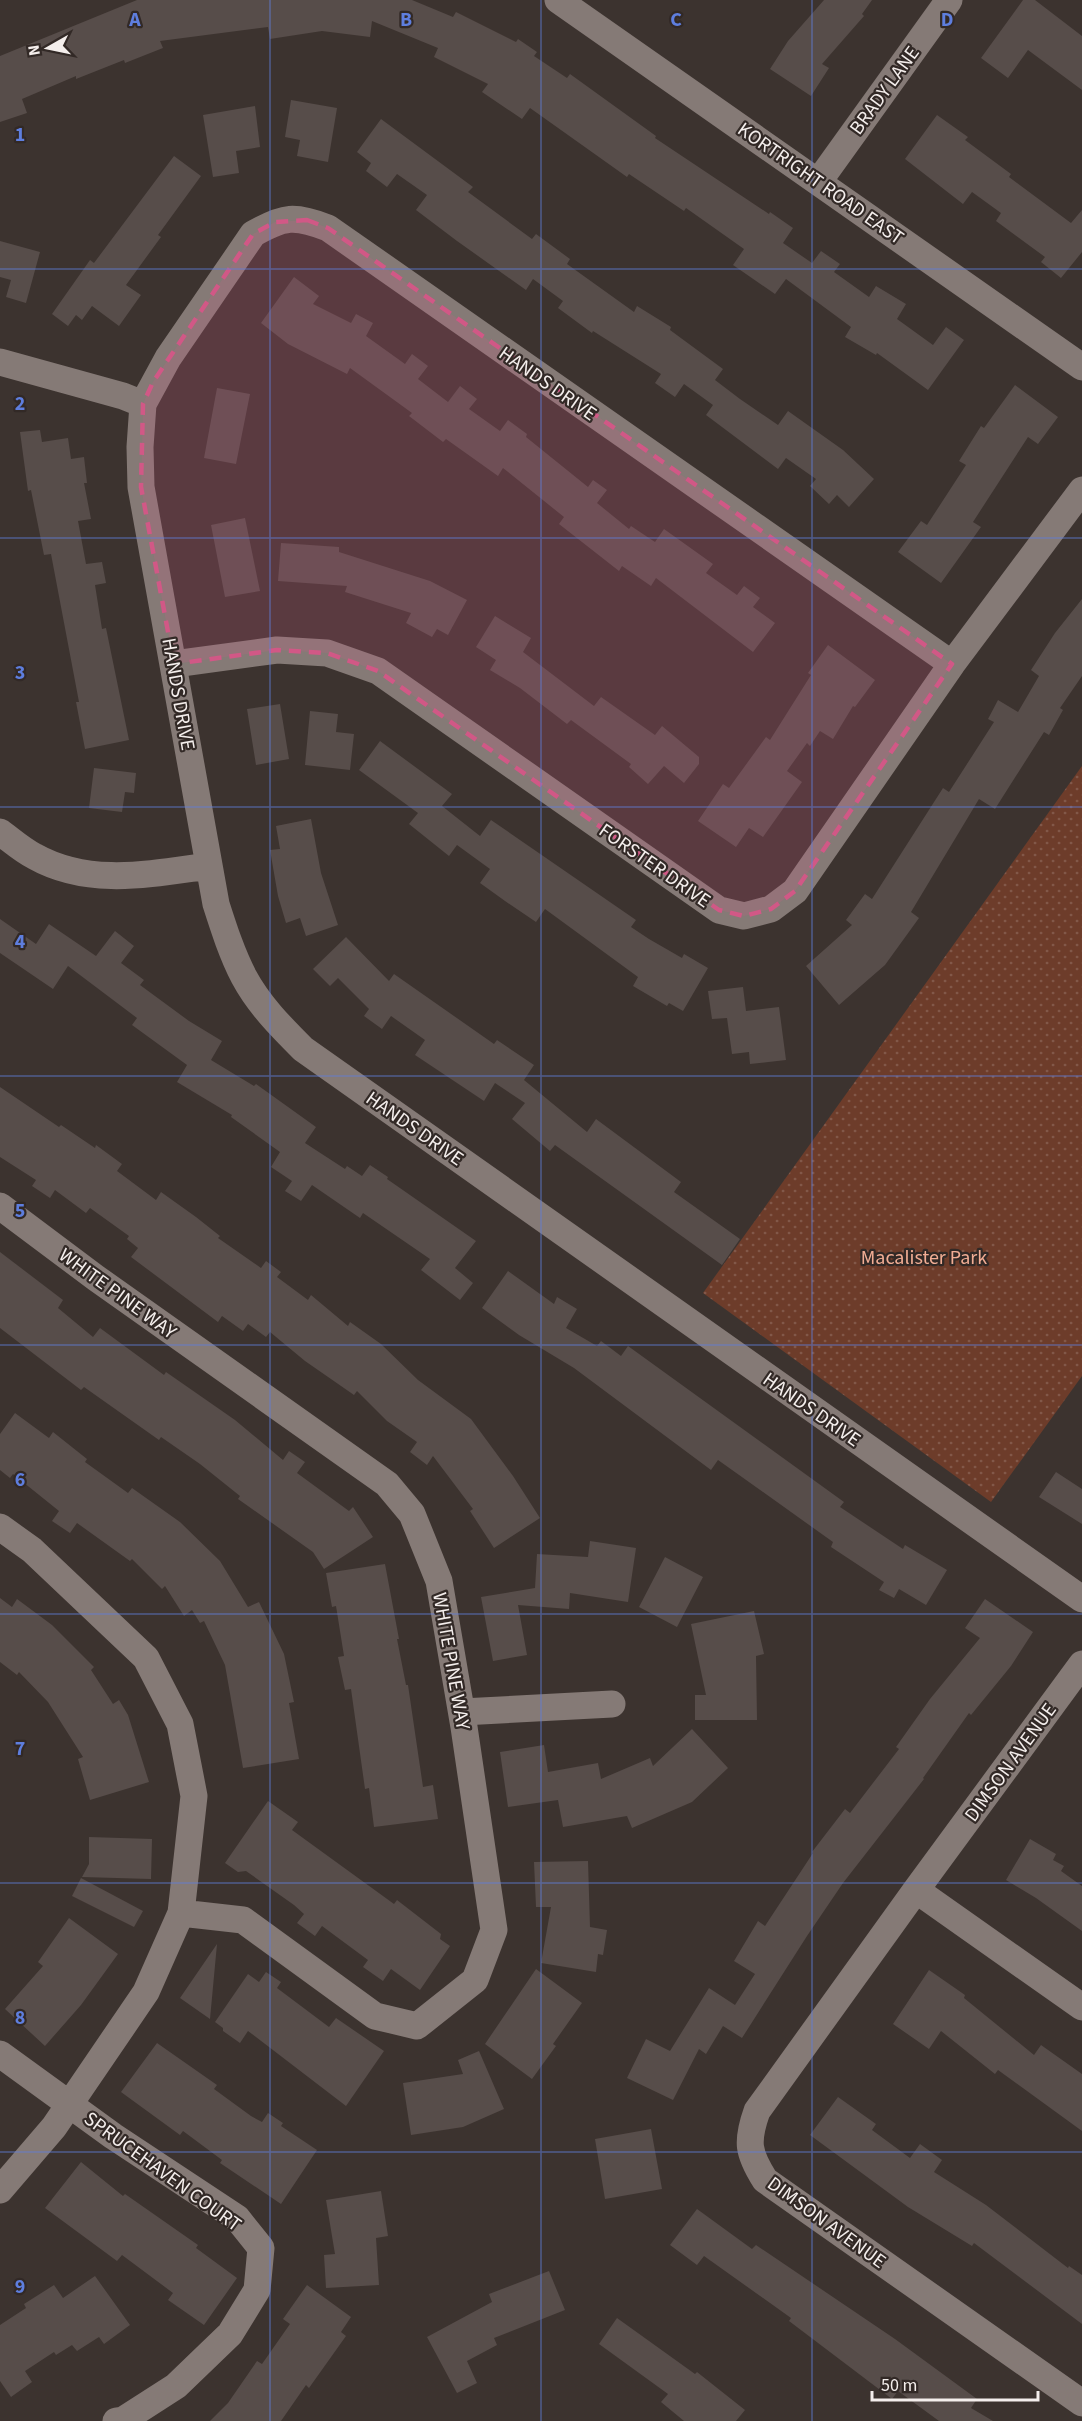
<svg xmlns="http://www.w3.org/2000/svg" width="1082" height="2421" font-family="'Source Sans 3',sans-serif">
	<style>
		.park { fill: url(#park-dots) }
		.building { fill: #574d4a }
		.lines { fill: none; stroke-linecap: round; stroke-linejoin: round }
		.minor { stroke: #857a76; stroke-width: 27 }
		.marked { fill: #d15886; fill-opacity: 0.2; stroke: #d15886; stroke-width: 4.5; stroke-dasharray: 12 8; stroke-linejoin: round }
		.grid { fill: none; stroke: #5e7ede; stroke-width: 1.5; stroke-opacity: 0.55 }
		.labels { text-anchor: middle; stroke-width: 4.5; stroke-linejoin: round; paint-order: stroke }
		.street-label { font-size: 20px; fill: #f4eeec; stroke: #322926 }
		.park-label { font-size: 20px; fill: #f1ad94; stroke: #322926 }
		.grid-label { font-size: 20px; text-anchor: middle; font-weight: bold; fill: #5e7ede; stroke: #322926; stroke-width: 4.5; stroke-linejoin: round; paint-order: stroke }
	</style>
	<defs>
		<pattern id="park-dots" width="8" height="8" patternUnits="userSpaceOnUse" patternTransform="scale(1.5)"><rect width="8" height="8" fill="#6d3c2a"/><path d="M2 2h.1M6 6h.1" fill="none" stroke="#825849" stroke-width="1.8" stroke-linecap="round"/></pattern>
	</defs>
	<rect width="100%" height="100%" fill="#3c332f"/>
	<!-- park -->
	<path class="park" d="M 1082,766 L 1082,1376 L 991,1502 L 703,1293 Z"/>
	<!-- building -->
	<path class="building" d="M 137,0 L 412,0 L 453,17 L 456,12 L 516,42 L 518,39 L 537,52 L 534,56 L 567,78 L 570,74 L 656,136 L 655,138 L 769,214 L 770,212 L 793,228 L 783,243 L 812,263 L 821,251 L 840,264 L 834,272 L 869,297 L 876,286 L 906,304 L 897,319 L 933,345 L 946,327 L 964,340 L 928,390 L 877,353 L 876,355 L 845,337 L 851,327 L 786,279 L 775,294 L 733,265 L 744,249 L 686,208 L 684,211 L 629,174 L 627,177 L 530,108 L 522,119 L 482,92 L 488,84 L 434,57 L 438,48 L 372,21 L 370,37 L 322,31 L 270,39 L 268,27 L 160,41 L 163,48 L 125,63 L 124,60 L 76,79 L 76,76 L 22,99 L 27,113 L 0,122 L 0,56 Z
		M 824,0 L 872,0 L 862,14 L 864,16 L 822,64 L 829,68 L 811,96 L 770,69 L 788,41 Z
		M 1023,0 L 1035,0 L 1082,36 L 1082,90 L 1028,50 L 1008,78 L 981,58 Z
		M 291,100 L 337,108 L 328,162 L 297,156 L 300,140 L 285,137 Z
		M 255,106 L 260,147 L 236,151 L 239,173 L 213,177 L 203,115 Z
		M 937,115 L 968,137 L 965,140 L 1011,174 L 1009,177 L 1071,223 L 1082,210 L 1082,252 L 1061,278 L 1041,262 L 1045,257 L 996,221 L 1001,213 L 972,192 L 963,204 L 905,159 Z
		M 381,119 L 473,187 L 468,192 L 532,239 L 536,234 L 570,259 L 567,264 L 634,312 L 637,306 L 671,327 L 670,330 L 723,369 L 715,380 L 740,399 L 778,425 L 788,411 L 843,450 L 874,479 L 849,507 L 837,495 L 829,504 L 810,486 L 816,479 L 786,458 L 778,469 L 706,415 L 713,405 L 684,384 L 675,397 L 655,383 L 661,374 L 593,331 L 592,333 L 558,308 L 563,301 L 533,279 L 526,290 L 457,241 L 416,210 L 427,195 L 397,174 L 387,187 L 366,171 L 371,163 L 357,152 Z
		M 174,156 L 201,176 L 158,235 L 161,237 L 126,285 L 141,295 L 119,326 L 92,306 L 82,320 L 76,315 L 68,326 L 52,314 L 90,260 L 94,263 Z
		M 0,241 L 40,252 L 26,303 L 6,297 L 11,280 L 0,277 Z
		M 294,277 L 319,296 L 313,304 L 351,323 L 356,314 L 373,323 L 366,336 L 405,364 L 412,354 L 428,366 L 418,379 L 448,402 L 460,386 L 477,399 L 469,409 L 500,431 L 508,420 L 527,434 L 526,437 L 588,487 L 593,480 L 607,490 L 597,503 L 629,529 L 631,526 L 655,542 L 664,529 L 713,564 L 706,573 L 737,595 L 744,586 L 760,598 L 753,607 L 775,623 L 753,652 L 656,578 L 651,586 L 622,566 L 619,571 L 559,524 L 564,517 L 503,468 L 498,476 L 446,439 L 443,442 L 409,416 L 412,413 L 350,368 L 347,374 L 288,344 L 261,323 Z
		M 1015,385 L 1058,417 L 1038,444 L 1028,437 L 973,522 L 981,527 L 941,583 L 898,552 L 921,521 L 927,525 L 966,465 L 959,461 L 981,426 L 984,428 Z
		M 217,388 L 250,394 L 236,464 L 204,458 Z
		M 40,430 L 42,442 L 68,438 L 71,459 L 84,457 L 87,483 L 84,483 L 91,519 L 78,521 L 86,564 L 102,562 L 106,583 L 95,585 L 102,629 L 106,628 L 129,740 L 85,749 L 76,702 L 79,702 L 51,554 L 44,555 L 31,490 L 28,491 L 20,432 Z
		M 245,518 L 260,591 L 225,597 L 211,525 Z
		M 281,543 L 339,547 L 339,552 L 430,581 L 467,600 L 448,635 L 437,629 L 432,637 L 406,623 L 411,613 L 345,592 L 347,586 L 278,581 Z
		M 1082,599 L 1082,676 L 1060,708 L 1063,710 L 1049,735 L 1044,732 L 995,809 L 979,799 L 911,912 L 919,918 L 885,965 L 839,1005 L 806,966 L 852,925 L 846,920 L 865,894 L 872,899 L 943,788 L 949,792 L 994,722 L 988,719 L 998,700 L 1018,712 L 1039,676 L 1031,670 L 1055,633 Z
		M 495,616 L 531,638 L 523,652 L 594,706 L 601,697 L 655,735 L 662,726 L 699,757 L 699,764 L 684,783 L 664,766 L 648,784 L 629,767 L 631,764 L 571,720 L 567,724 L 520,688 L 490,670 L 496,660 L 476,647 Z
		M 828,645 L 875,680 L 855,707 L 853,706 L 833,739 L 820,731 L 810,746 L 807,743 L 787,771 L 802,782 L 763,837 L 749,828 L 736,847 L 698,821 L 723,784 L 729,788 L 766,737 L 770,740 L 811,675 L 808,673 Z
		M 280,704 L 289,759 L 256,765 L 247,709 Z
		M 310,711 L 338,714 L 336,732 L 354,734 L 350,770 L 305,765 Z
		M 380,741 L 452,794 L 442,806 L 480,836 L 491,820 L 636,920 L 631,927 L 649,939 L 682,958 L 684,954 L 708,968 L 683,1011 L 669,1003 L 667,1006 L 633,986 L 638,977 L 545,909 L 536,922 L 505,901 L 480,883 L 490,869 L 457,845 L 449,856 L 409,824 L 418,813 L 359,770 Z
		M 94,768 L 136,773 L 134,793 L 125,792 L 122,812 L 89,808 Z
		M 311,819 L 321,873 L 338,925 L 306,936 L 300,918 L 286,923 L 278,896 L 270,850 L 280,849 L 276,826 Z
		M 0,919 L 36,944 L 49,924 L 96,956 L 115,931 L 134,946 L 121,963 L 144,980 L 140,985 L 189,1021 L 222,1041 L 211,1060 L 254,1086 L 256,1084 L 316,1127 L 305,1143 L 345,1169 L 347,1166 L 362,1176 L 370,1165 L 388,1177 L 387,1179 L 476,1241 L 455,1268 L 473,1283 L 460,1300 L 421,1270 L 430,1259 L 363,1213 L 360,1218 L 312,1185 L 301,1201 L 285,1191 L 292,1181 L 271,1167 L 280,1152 L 231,1117 L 232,1115 L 177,1082 L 187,1065 L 132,1025 L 137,1018 L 68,966 L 53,989 L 0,953 Z
		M 346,937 L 389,981 L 394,974 L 494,1044 L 497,1040 L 534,1065 L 524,1080 L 587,1132 L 596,1119 L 681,1182 L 674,1192 L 740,1239 L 722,1265 L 555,1145 L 550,1151 L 512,1119 L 525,1103 L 495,1083 L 484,1101 L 415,1055 L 425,1040 L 391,1016 L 382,1029 L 364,1016 L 369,1009 L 338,978 L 330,986 L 313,969 Z
		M 743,987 L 746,1011 L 779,1007 L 786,1060 L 750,1064 L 749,1052 L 732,1054 L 727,1018 L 712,1019 L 708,991 Z
		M 0,1087 L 59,1127 L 61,1125 L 95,1148 L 96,1145 L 122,1164 L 117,1171 L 156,1200 L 161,1192 L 196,1217 L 220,1236 L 218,1238 L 261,1268 L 266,1261 L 281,1272 L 277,1277 L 308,1300 L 311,1295 L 348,1326 L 350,1322 L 381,1344 L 418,1380 L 471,1419 L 513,1476 L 540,1518 L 494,1548 L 470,1511 L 473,1509 L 433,1456 L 427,1465 L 410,1452 L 417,1442 L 387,1421 L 357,1391 L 354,1395 L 305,1361 L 270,1332 L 266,1337 L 248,1324 L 243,1331 L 222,1316 L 218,1322 L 131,1257 L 138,1248 L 127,1239 L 129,1236 L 90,1208 L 86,1213 L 55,1190 L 50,1198 L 32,1186 L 36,1180 L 0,1157 Z
		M 0,1252 L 63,1300 L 58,1308 L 93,1337 L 100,1328 L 164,1375 L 166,1372 L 235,1420 L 283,1460 L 289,1451 L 305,1462 L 297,1473 L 349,1511 L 353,1507 L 373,1537 L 324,1569 L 313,1552 L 238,1499 L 240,1496 L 200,1464 L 161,1437 L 159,1440 L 84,1387 L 81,1390 L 0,1328 Z
		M 508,1271 L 554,1304 L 557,1297 L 577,1309 L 566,1328 L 597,1346 L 601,1341 L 621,1356 L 628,1346 L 844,1502 L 840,1507 L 903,1549 L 905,1545 L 947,1570 L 926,1605 L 899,1589 L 894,1598 L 879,1590 L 884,1582 L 831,1547 L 833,1542 L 718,1460 L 711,1470 L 574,1368 L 519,1335 L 482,1308 Z
		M 15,1413 L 49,1438 L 53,1432 L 87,1459 L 85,1462 L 128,1493 L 132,1488 L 180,1522 L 220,1561 L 248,1607 L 259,1602 L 284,1654 L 294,1702 L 289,1703 L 299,1759 L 243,1768 L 225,1665 L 204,1621 L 200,1623 L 192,1610 L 184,1616 L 165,1586 L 162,1589 L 132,1559 L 130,1561 L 77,1523 L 70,1533 L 52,1521 L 59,1511 L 13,1474 L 10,1478 L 0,1470 L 0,1434 Z
		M 1056,1472 L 1082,1489 L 1082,1524 L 1039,1497 Z
		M 590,1541 L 636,1548 L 628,1602 L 570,1593 L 569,1609 L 518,1605 L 527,1655 L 493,1661 L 481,1597 L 535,1588 L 537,1554 L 588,1557 Z
		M 665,1557 L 703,1577 L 677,1627 L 639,1607 Z
		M 385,1564 L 399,1639 L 397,1639 L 406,1685 L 408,1685 L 423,1787 L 433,1785 L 438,1819 L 374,1827 L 369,1788 L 365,1789 L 351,1689 L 345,1690 L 338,1657 L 344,1656 L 336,1606 L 332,1607 L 326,1573 Z
		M 0,1598 L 12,1607 L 17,1599 L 52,1625 L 94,1667 L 91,1670 L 113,1704 L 119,1700 L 128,1715 L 149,1782 L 90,1800 L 78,1759 L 83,1757 L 48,1702 L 19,1672 L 17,1675 L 0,1662 Z
		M 985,1599 L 1033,1632 L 1011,1666 L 971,1715 L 969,1713 L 923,1778 L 924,1779 L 843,1883 L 807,1936 L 742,2038 L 723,2026 L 706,2054 L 699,2049 L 673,2100 L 627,2078 L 646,2039 L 670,2051 L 709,1988 L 735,2005 L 755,1974 L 734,1961 L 758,1921 L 765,1926 L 813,1853 L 812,1852 L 845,1809 L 850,1813 L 899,1749 L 896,1747 L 930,1699 L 980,1638 L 965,1628 Z
		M 754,1611 L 764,1654 L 756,1656 L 757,1720 L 695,1720 L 695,1695 L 706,1695 L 691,1624 Z
		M 692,1729 L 728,1768 L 692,1802 L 632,1828 L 627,1816 L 563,1827 L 558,1800 L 508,1807 L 500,1752 L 544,1745 L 548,1772 L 598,1763 L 601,1779 L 650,1758 L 653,1766 Z
		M 268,1801 L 298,1822 L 292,1830 L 394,1904 L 397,1900 L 441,1934 L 440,1939 L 450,1946 L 420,1990 L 391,1969 L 383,1981 L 363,1967 L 368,1960 L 322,1926 L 315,1936 L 297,1923 L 304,1914 L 294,1905 L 246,1871 L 238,1872 L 225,1863 Z
		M 89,1837 L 152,1839 L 151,1879 L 82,1877 L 89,1864 Z
		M 1030,1839 L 1056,1854 L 1053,1860 L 1064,1866 L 1061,1871 L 1082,1886 L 1082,1931 L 1036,1898 L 1006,1880 Z
		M 588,1861 L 590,1927 L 607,1930 L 603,1955 L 598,1954 L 596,1972 L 541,1963 L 551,1907 L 536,1907 L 534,1862 Z
		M 81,1878 L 143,1911 L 134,1927 L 72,1896 Z
		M 69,1918 L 118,1954 L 81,2005 L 45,2046 L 5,2009 L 43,1966 L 38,1962 Z
		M 217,1944 L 210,2019 L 180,1998 Z
		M 536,1969 L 582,2003 L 553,2044 L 556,2046 L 532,2079 L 485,2044 Z
		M 929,1970 L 965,1995 L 964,1998 L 1034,2055 L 1041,2045 L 1082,2074 L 1082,2131 L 998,2070 L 995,2074 L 941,2031 L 929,2049 L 893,2024 Z
		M 266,1972 L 281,1982 L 277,1988 L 329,2027 L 336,2018 L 384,2051 L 346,2106 L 248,2031 L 240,2043 L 223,2031 L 223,2028 L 215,2022 L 248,1974 L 259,1982 Z
		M 157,2043 L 217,2085 L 214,2089 L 251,2116 L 262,2122 L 268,2113 L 283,2123 L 281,2126 L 317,2150 L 281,2204 L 220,2163 L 222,2160 L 183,2131 L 180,2135 L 121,2092 Z
		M 479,2051 L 504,2109 L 463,2127 L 411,2135 L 403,2083 L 463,2074 L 458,2060 Z
		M 838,2097 L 876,2124 L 872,2130 L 910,2158 L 920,2144 L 942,2160 L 934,2172 L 986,2205 L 1068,2268 L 1069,2266 L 1082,2275 L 1082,2324 L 974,2243 L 972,2246 L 908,2207 L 810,2135 Z
		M 651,2129 L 662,2189 L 605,2199 L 595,2139 Z
		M 81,2162 L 123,2196 L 125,2194 L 198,2245 L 196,2248 L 237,2278 L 204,2325 L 168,2300 L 173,2293 L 122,2255 L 117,2261 L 45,2208 Z
		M 381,2191 L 388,2236 L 376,2238 L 379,2285 L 326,2288 L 324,2255 L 335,2254 L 326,2200 Z
		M 697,2209 L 752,2249 L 756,2245 L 895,2339 L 977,2399 L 971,2408 L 993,2421 L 939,2421 L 898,2391 L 892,2399 L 789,2321 L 791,2318 L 704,2256 L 697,2265 L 670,2245 Z
		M 549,2271 L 565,2310 L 494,2338 L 497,2345 L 467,2361 L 477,2383 L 457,2393 L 427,2337 L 492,2302 L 489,2294 Z
		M 95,2276 L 130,2325 L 104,2344 L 99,2337 L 77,2351 L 72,2345 L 56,2355 L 54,2352 L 25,2371 L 32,2382 L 11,2397 L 0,2381 L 0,2325 L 26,2308 L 24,2304 L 54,2285 L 63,2298 Z
		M 307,2285 L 351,2317 L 341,2332 L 346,2336 L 309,2388 L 306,2385 L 281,2421 L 210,2421 L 228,2403 L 257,2361 L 262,2364 L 290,2324 L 283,2319 Z
		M 617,2318 L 695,2374 L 697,2372 L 745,2410 L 736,2421 L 684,2421 L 661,2402 L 668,2394 L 599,2344 Z"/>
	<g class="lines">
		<!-- minor -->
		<path class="minor" d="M 558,0 L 1082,367
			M 819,181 L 949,0
			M 0,362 L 123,396 L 143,404
			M 174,664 L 277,650 L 327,653 L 378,671 L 719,910 L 744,916 L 771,909 L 795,891 L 952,664 L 1082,490
			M 952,664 L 328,228 C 295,215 284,216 253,234 L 168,358 L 143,404 L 140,447 L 141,487 L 216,904 C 224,929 232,954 244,977 C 259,1005 281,1027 303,1049 L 1082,1599
			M 0,832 C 11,840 22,850 34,856 C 89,887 150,874 209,866
			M 0,1206 L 96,1278 L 387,1484 L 412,1514 L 439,1581 L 464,1727 L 494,1930 L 475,1980 L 417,2026 L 375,2016 L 243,1920 L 181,1913
			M 0,1527 L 32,1550 L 146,1658 L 180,1724 L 194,1796 L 181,1913 L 146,1992 L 54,2127 L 0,2190
			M 1082,1664 L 916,1890 L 757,2111 C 746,2142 748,2153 765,2180 L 1082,2403
			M 462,1712 L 612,1704
			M 916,1890 L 1082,2007
			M 0,2054 L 113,2136 L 237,2218 L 261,2248 L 257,2290 L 230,2334 L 176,2386 L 123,2420 L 116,2421"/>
	</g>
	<!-- marked area -->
	<path class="marked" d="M 307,220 L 328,228 L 952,664 L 795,891 L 771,909 L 744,916 L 719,910 L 378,671 L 327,653 L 277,650 L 174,664 L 141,487 L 143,404 L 153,382 L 253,234 L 275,222 Z"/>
	<!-- grid -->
	<path class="grid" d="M 270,0 L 270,2421M 541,0 L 541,2421M 812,0 L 812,2421M 0,269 L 1082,269M 0,538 L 1082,538M 0,807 L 1082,807M 0,1076 L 1082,1076M 0,1345 L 1082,1345M 0,1614 L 1082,1614M 0,1883 L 1082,1883M 0,2152 L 1082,2152"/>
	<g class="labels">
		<!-- street labels -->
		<g class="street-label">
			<text transform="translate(884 90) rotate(-54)" y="7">BRADY LANE</text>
			<text transform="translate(821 183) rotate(35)" y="7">KORTRIGHT ROAD EAST</text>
			<text transform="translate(548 383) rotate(35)" y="7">HANDS DRIVE</text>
			<text transform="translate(179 694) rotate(80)" y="7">HANDS DRIVE</text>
			<text transform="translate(655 865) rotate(35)" y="7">FORSTER DRIVE</text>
			<text transform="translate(415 1128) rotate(35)" y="7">HANDS DRIVE</text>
			<text transform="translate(118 1293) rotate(36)" y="7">WHITE PINE WAY</text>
			<text transform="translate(812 1409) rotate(35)" y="7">HANDS DRIVE</text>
			<text transform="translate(452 1661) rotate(80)" y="7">WHITE PINE WAY</text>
			<text transform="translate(1010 1762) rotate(-54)" y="7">DIMSON AVENUE</text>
			<text transform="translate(163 2171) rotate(36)" y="7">SPRUCEHAVEN COURT</text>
			<text transform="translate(827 2222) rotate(36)" y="7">DIMSON AVENUE</text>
		</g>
		<!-- park labels -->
		<g class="park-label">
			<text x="924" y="1264">Macalister Park</text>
		</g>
	</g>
	<g class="grid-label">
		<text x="135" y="26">A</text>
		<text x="406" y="26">B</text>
		<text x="676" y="26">C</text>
		<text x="947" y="26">D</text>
		<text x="20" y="141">1</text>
		<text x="20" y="410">2</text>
		<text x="20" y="679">3</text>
		<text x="20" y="948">4</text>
		<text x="20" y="1217">5</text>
		<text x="20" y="1486">6</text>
		<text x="20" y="1755">7</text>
		<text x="20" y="2024">8</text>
		<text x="20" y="2293">9</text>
	</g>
	<!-- north arrow -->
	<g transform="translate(48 48) rotate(261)" stroke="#322926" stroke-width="4.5" paint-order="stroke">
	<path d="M0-4.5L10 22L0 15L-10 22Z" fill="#f4eeec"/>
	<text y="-9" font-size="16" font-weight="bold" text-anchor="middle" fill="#f4eeec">N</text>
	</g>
	<!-- scale -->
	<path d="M872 2391v9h166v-9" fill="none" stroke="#f4eeec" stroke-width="3"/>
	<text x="881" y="2391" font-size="18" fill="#f4eeec" stroke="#322926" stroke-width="4.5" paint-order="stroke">50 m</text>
</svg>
